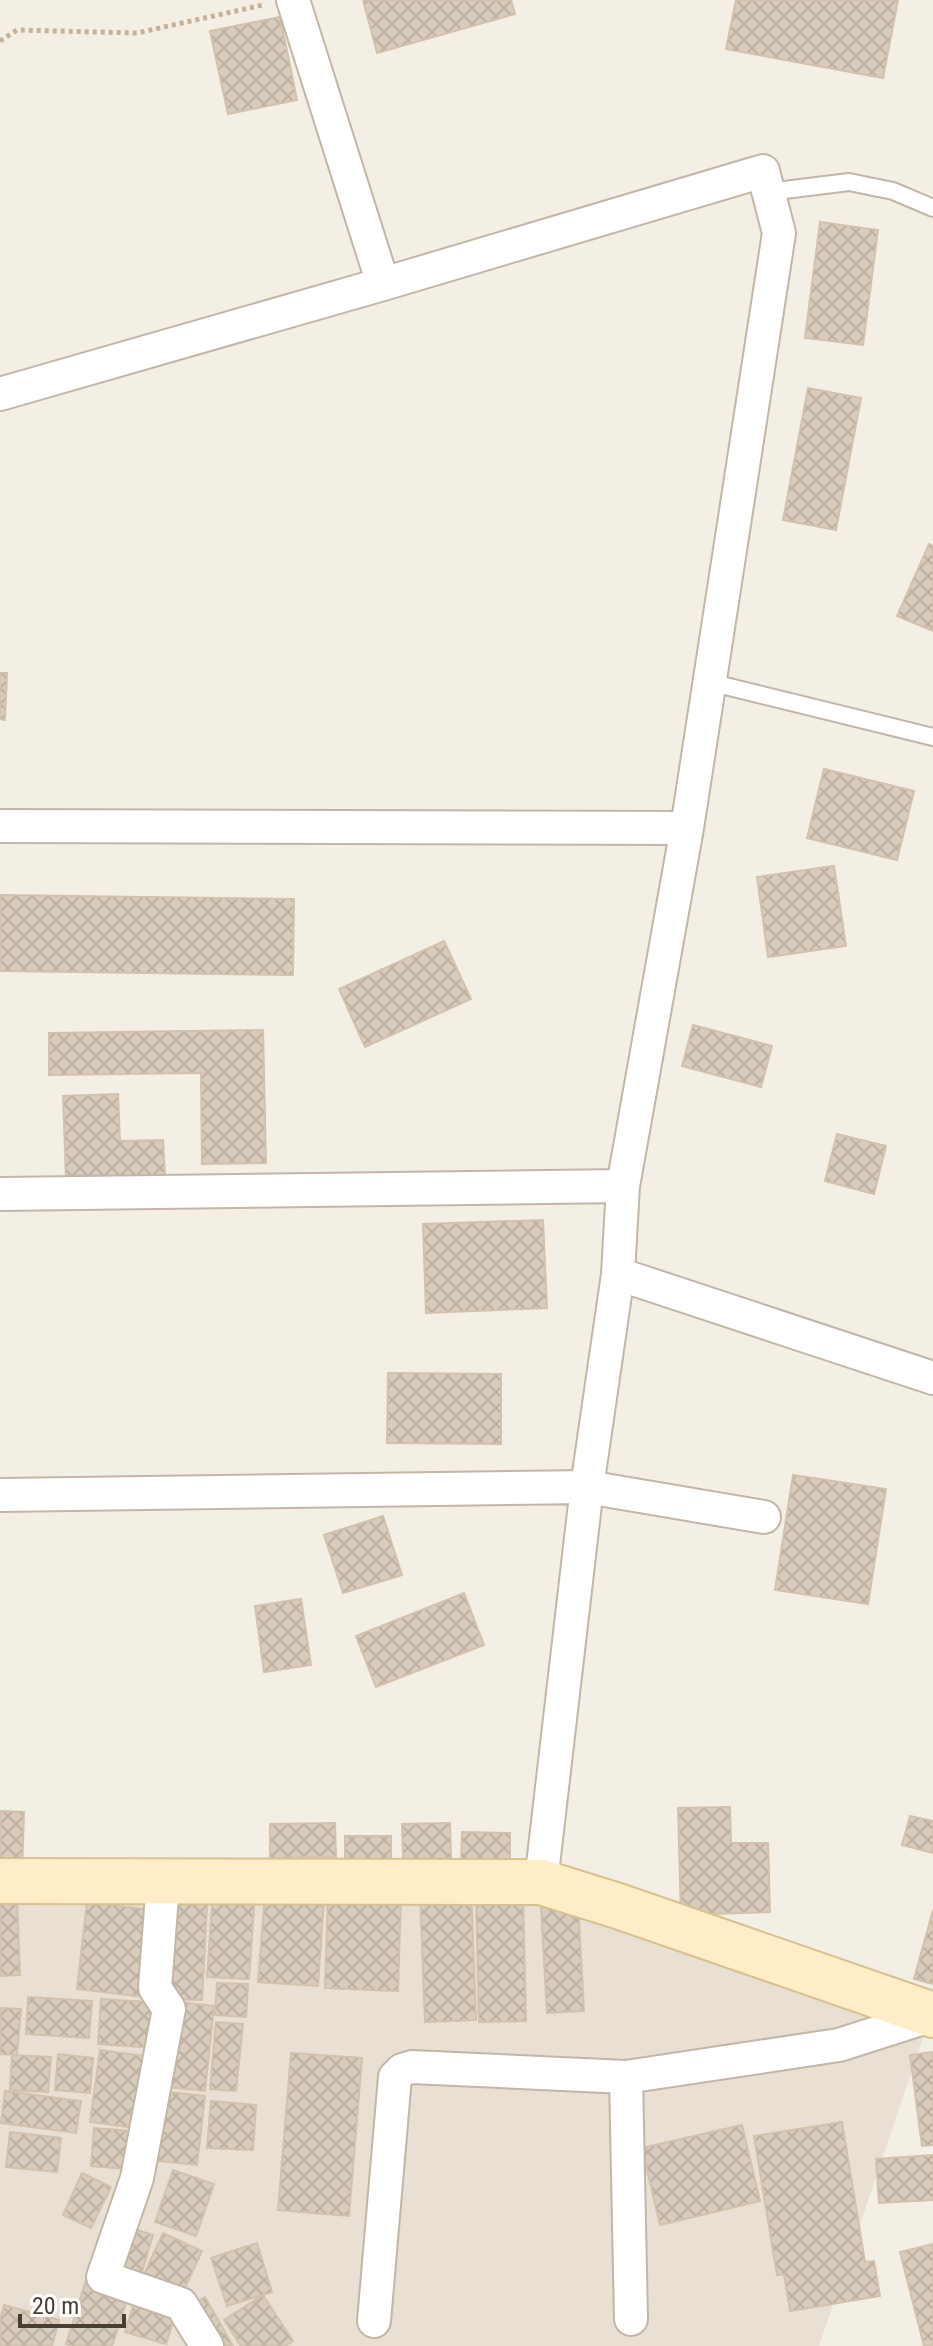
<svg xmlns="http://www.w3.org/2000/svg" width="933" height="2346" font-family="'Roboto Condensed',sans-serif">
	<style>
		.residential { fill: #e9e0d3 }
		.building { fill: url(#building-cross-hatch); stroke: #d2c1ac; stroke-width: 2 }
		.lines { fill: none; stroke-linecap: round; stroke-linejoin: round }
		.lane-casing { stroke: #c1b6a7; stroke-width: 20 }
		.street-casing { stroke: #c1b6a7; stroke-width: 36 }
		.secondary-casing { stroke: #d8c191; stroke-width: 48 }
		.path { stroke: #c4b197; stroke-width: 5; stroke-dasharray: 4 4; stroke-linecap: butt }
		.lane { stroke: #fff; stroke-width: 16 }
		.street { stroke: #fff; stroke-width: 32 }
		.secondary { stroke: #ffedc5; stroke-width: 44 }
	</style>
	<defs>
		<pattern id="building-cross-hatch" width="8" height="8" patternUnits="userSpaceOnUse" patternTransform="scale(2)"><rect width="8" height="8" fill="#daccbd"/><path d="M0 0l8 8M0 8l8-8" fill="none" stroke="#bcb0a3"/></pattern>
	</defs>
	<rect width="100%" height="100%" fill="#f4efe5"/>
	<!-- residential -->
	<path class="residential" d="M 0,1879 L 534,1880 L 929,2020 L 819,2346 L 0,2346 Z"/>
	<!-- building -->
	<path class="building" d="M 363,0 L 511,0 L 515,14 L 377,53 Z
		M 736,0 L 898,0 L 883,78 L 726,49 Z
		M 280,17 L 297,100 L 228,114 L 210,31 Z
		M 820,222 L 878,230 L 863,345 L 805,338 Z
		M 808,388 L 861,398 L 836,530 L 783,520 Z
		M 929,544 L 933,546 L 933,631 L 897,616 Z
		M 0,673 L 7,673 L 5,720 L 0,719 Z
		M 824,769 L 914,791 L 897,860 L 807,838 Z
		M 834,866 L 846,946 L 768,957 L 757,877 Z
		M 0,895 L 294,899 L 293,975 L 0,971 Z
		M 444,941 L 471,999 L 365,1047 L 339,989 Z
		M 693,1025 L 772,1046 L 761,1087 L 682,1066 Z
		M 263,1030 L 266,1163 L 202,1164 L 201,1073 L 49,1075 L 49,1033 Z
		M 118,1094 L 120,1141 L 163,1140 L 165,1175 L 66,1178 L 63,1096 Z
		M 837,1134 L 886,1146 L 874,1194 L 825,1181 Z
		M 543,1220 L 547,1308 L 426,1313 L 423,1224 Z
		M 388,1373 L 501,1374 L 501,1444 L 387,1443 Z
		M 793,1475 L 886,1489 L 868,1604 L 775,1590 Z
		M 383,1516 L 402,1575 L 343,1593 L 324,1535 Z
		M 464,1593 L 484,1645 L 376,1687 L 356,1636 Z
		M 301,1599 L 311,1665 L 264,1672 L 255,1606 Z
		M 730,1807 L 731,1843 L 768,1843 L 770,1912 L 681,1915 L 678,1808 Z
		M 0,1811 L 24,1812 L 22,1872 L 0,1871 Z
		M 910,1816 L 933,1821 L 933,1853 L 902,1845 Z
		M 335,1823 L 336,1857 L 270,1858 L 270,1824 Z
		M 450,1823 L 451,1858 L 403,1859 L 402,1824 Z
		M 462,1832 L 510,1833 L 510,1866 L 461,1865 Z
		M 345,1836 L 391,1836 L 391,1862 L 345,1862 Z
		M 171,1885 L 208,1887 L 202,2000 L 165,1999 Z
		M 471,1889 L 476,2020 L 425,2022 L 420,1891 Z
		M 213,1891 L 255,1894 L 249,1979 L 207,1977 Z
		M 265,1894 L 324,1898 L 318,1986 L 258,1982 Z
		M 523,1894 L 526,2021 L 479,2022 L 476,1896 Z
		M 328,1895 L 401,1898 L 398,1991 L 325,1988 Z
		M 17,1899 L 20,1975 L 0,1976 L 0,1900 Z
		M 87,1902 L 153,1910 L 143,1997 L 77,1989 Z
		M 578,1904 L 584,2011 L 547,2013 L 541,1906 Z
		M 933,1910 L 933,1984 L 914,1979 Z
		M 217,1983 L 248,1984 L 246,2017 L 215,2015 Z
		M 28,1997 L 92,2001 L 89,2038 L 26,2034 Z
		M 101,1999 L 161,2003 L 158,2048 L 98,2044 Z
		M 177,2002 L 214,2006 L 205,2091 L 168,2087 Z
		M 0,2008 L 21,2009 L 17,2055 L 0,2054 Z
		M 216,2022 L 243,2024 L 236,2091 L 210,2089 Z
		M 100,2050 L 152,2057 L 142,2129 L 90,2122 Z
		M 933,2052 L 933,2145 L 922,2146 L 910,2055 Z
		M 291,2053 L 362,2058 L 349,2216 L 278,2210 Z
		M 58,2054 L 93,2058 L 90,2093 L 55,2090 Z
		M 12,2055 L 51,2057 L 48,2092 L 10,2090 Z
		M 5,2091 L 81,2101 L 76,2133 L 1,2123 Z
		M 159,2091 L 205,2096 L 197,2165 L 151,2160 Z
		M 211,2101 L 256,2105 L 253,2150 L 207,2148 Z
		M 842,2122 L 865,2262 L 874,2261 L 880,2296 L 790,2311 L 784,2274 L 777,2275 L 754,2136 Z
		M 742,2125 L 760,2201 L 660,2225 L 642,2148 Z
		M 94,2128 L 141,2132 L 137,2170 L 91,2166 Z
		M 10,2132 L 61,2138 L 57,2172 L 6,2167 Z
		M 933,2155 L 933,2200 L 879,2203 L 876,2159 Z
		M 173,2170 L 214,2184 L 196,2236 L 155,2222 Z
		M 82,2173 L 111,2187 L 91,2228 L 63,2215 Z
		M 124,2226 L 153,2235 L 139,2282 L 110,2274 Z
		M 163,2233 L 202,2251 L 179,2301 L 140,2283 Z
		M 257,2243 L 272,2292 L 227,2306 L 211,2258 Z
		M 933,2244 L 933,2346 L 924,2346 L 900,2252 Z
		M 86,2280 L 129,2294 L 112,2346 L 73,2346 L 66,2344 Z
		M 137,2293 L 178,2306 L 166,2344 L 125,2332 Z
		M 263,2295 L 293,2341 L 285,2346 L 241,2346 L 224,2320 Z
		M 205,2297 L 233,2346 L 213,2346 L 189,2306 Z
		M 4,2305 L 59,2320 L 52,2346 L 0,2346 L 0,2320 Z"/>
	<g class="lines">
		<!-- lane casing -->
		<g class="lane-casing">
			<path id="lane" d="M 768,192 L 849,182 L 893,191 L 933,208
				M 709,682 L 933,737"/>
		</g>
		<!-- street casing -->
		<g class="street-casing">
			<path id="street" d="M 293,0 L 383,284
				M 0,394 L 383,284 L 763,171 L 779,233 L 687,828 L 623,1186 L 618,1274 L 587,1487 L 541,1882
				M 0,826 L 687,828
				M 0,1194 L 623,1186
				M 618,1274 L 933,1378
				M 0,1495 L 587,1487 L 764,1517
				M 163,1882 L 155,1988 L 169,2009 L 137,2178 L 103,2277 L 181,2304 L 207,2346
				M 626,2077 L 631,2319
				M 374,2321 L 395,2077 L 402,2070 L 412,2067 L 626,2077 L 839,2045 L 933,2015"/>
		</g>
		<!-- secondary casing -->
		<g class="secondary-casing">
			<path id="secondary" d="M 0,1881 L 541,1882 L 618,1906 L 933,2015"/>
		</g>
		<!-- path -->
		<path class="path" d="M 0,41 L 17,30 L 137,33 L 263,5"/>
		<!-- lane -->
		<use href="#lane" class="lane"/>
		<!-- street -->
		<use href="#street" class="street"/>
		<!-- secondary -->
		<use href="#secondary" class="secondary"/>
	</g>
	<!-- scale -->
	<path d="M20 2314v12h104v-12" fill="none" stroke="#473f34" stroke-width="4"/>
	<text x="32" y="2314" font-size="24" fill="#473f34" stroke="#ffffff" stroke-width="6" paint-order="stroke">20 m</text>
</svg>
